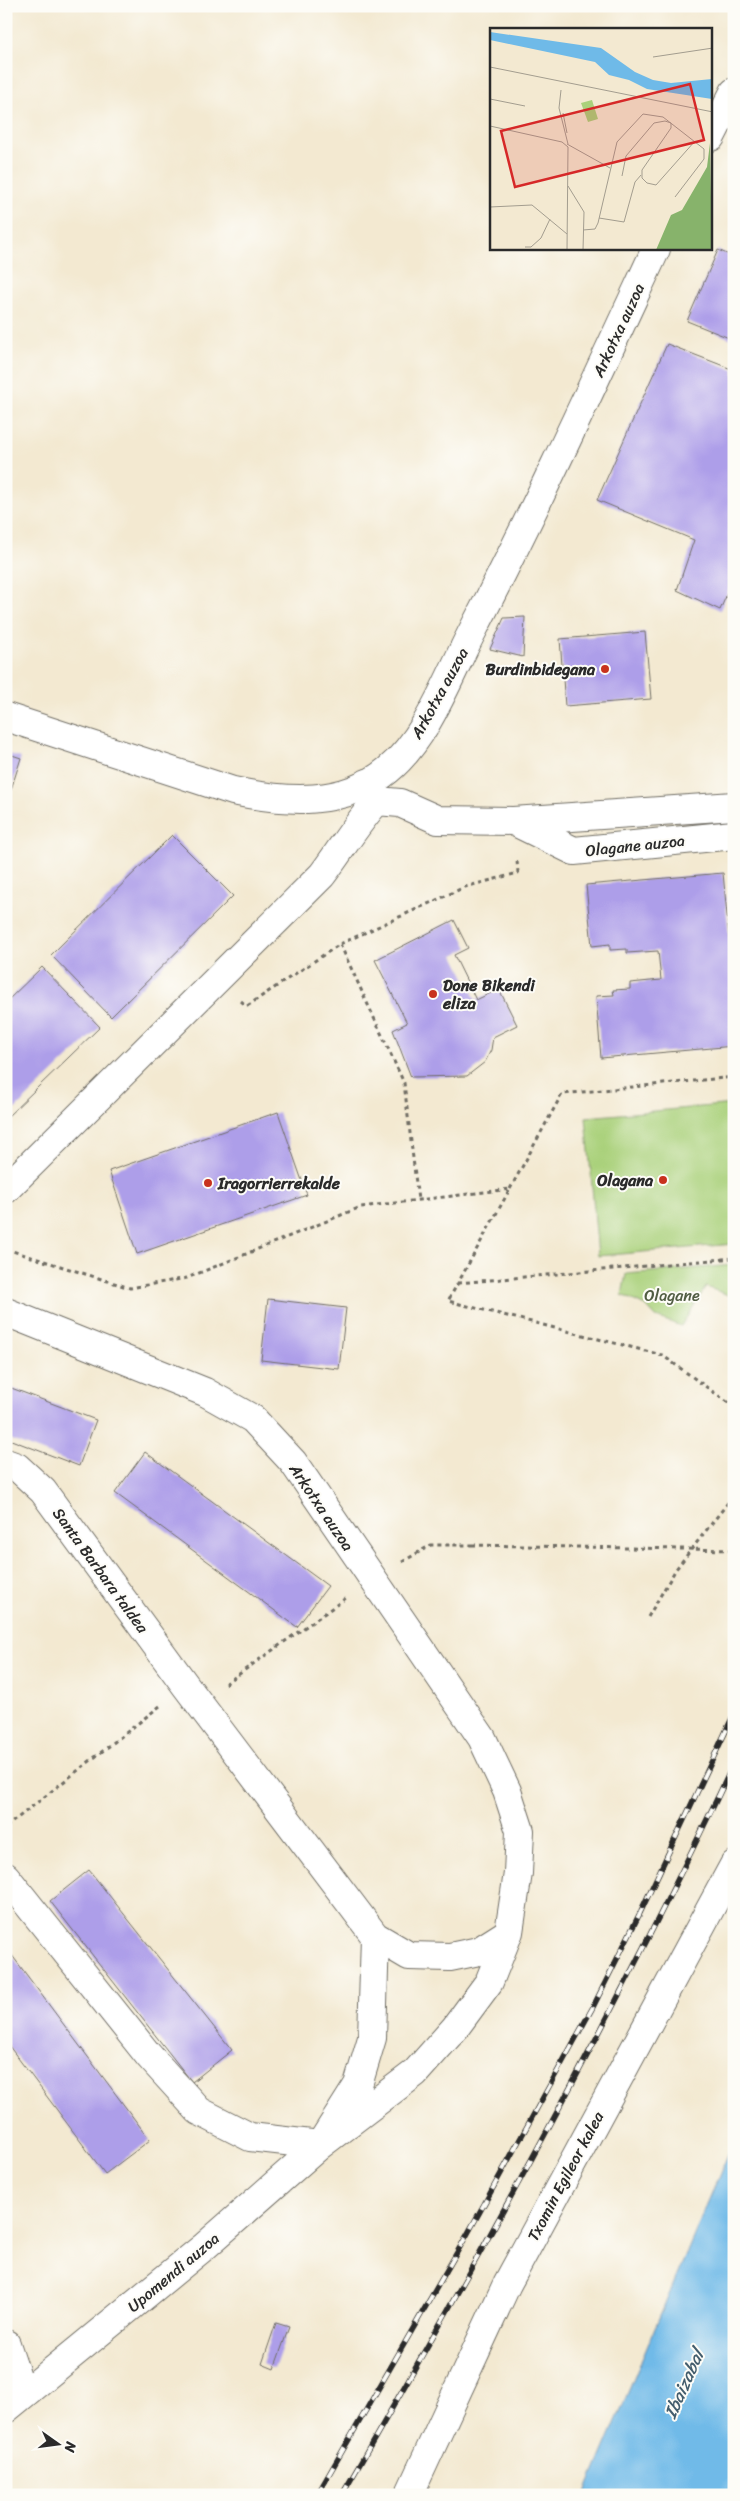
<svg xmlns="http://www.w3.org/2000/svg" width="740" height="2501" font-family="Sriracha,sans-serif">
	<style>
		.green { fill: #aad17b; stroke: #6a7e53 }
		.water { fill: #6fbae8; stroke: #4d728a }
		.building { fill: #ad9ee9 }
		.lines { fill: none; stroke-linecap: round; stroke-linejoin: round }
		.minor-casing { stroke: #716e65; stroke-width: 30 }
		.tertiary-casing { stroke: #716e65; stroke-width: 30 }
		.path { stroke: #716e65; stroke-width: 3; stroke-dasharray: 4 4; stroke-linecap: butt }
		.minor { stroke: #fff; stroke-width: 28 }
		.tertiary { stroke: #fff; stroke-width: 28 }
		.rail-casing { stroke: #2b2b2b; stroke-width: 5.5 }
		.rail { stroke: #fdfcf7; stroke-width: 4; stroke-dasharray: 11; stroke-linecap: butt }
		.path-bridge { stroke: #716e65; stroke-width: 3; stroke-dasharray: 4 4; stroke-linecap: butt }
		.poi-dot { fill: #c8321e; stroke: #fdfcf7; stroke-width: 2 }
		.labels { text-anchor: middle; stroke-width: 4; stroke-linejoin: round; paint-order: stroke }
		.street-label { font-size: 16px; fill: #2b2b2b; stroke: #fdfcf7 }
		.poi-label { font-size: 16px; font-weight: bold; fill: #2b2b2b; stroke: #fdfcf7; text-anchor: end }
		.park-label { font-size: 16px; fill: #515d43; stroke: #fdfcf7 }
		.water-label { font-size: 18px; font-style: italic; fill: #435d6d; stroke: #fdfcf7 }
		.inset-road { fill: none; stroke: #a39d8f; stroke-width: 1 }
		.view { fill: #d62828; fill-opacity: 0.15; stroke: #d62828; stroke-width: 2.5 }
		.inset-edge { fill: none; stroke: #2b2b2b; stroke-width: 2.5 }
	</style>
	<rect width="100%" height="100%" fill="#fdfcf7"/>
	<filter id="ink" filterUnits="userSpaceOnUse"><feTurbulence type="fractalNoise" baseFrequency=".02" numOctaves="2"/><feDisplacementMap in="SourceGraphic" scale="10" xChannelSelector="R" yChannelSelector="G"/><feConvolveMatrix kernelMatrix="1 2 1 2 8 2 1 2 1" color-interpolation-filters="sRGB"/></filter>
	<filter id="wash" filterUnits="userSpaceOnUse"><feTurbulence type="fractalNoise" baseFrequency=".0096" numOctaves="4" result="noise"/><feDisplacementMap in="SourceGraphic" scale="20" xChannelSelector="R" yChannelSelector="G"/><feGaussianBlur stdDeviation="1.12" result="paint"/><feColorMatrix in="noise" values="0 0 0 0 0 0 0 0 0 0 0 0 0 0 0 0 0 1.4 0 .05"/><feComposite in="paint" operator="in"/></filter>
	<g filter="url(#wash)">
		<rect width="100%" height="100%" fill="#f3e9d1"/>
		<!-- green -->
		<path class="green" d="M 734,1104 L 734,1244 L 598,1256 L 586,1117 Z
			M 734,1265 L 734,1297 L 706,1287 L 681,1326 L 656,1317 L 647,1307 L 622,1295 L 626,1274 Z"/>
		<!-- water -->
		<path class="water" d="M 734,2140 L 734,2495 L 585,2495 Z"/>
		<g id="blocks">
			<!-- building -->
			<path class="building" d="M 718,250 L 734,257 L 734,340 L 687,321 Z
				M 667,344 L 734,370 L 734,578 L 720,610 L 677,590 L 694,540 L 597,500 Z
				M 525,617 L 523,657 L 490,649 L 504,618 Z
				M 645,632 L 651,699 L 565,706 L 560,639 Z
				M 6,753 L 21,758 L 7,802 L 6,802 Z
				M 172,835 L 233,896 L 111,1017 L 51,955 Z
				M 723,873 L 734,989 L 734,1046 L 601,1058 L 596,996 L 614,995 L 613,990 L 630,989 L 630,983 L 661,980 L 658,951 L 627,953 L 627,949 L 610,950 L 610,944 L 592,946 L 586,885 Z
				M 454,920 L 468,948 L 454,955 L 476,1000 L 499,989 L 517,1025 L 493,1037 L 491,1050 L 485,1062 L 467,1076 L 411,1077 L 393,1030 L 407,1023 L 375,960 Z
				M 42,967 L 100,1027 L 6,1118 L 6,1002 Z
				M 278,1112 L 307,1195 L 137,1254 L 109,1171 Z
				M 268,1299 L 346,1308 L 339,1369 L 261,1360 Z
				M 6,1386 L 96,1420 L 79,1466 L 6,1438 Z
				M 145,1452 L 328,1586 L 297,1627 L 115,1493 Z
				M 89,1870 L 232,2050 L 192,2082 L 50,1901 Z
				M 8,1950 L 150,2140 L 105,2174 L 6,2042 Z
				M 276,2323 L 289,2327 L 274,2369 L 262,2364 Z"/>
		</g>
	</g>
	<g filter="url(#ink)">
		<use href="#blocks" fill-opacity="0" stroke="#716e65" stroke-width="1"/>
		<g class="lines">
			<!-- minor casing -->
			<g class="minor-casing">
				<path id="minor" d="M 377,801 L 400,803 L 438,820 L 513,821 L 734,806
					M 515,822 L 574,851 L 734,835
					M 6,1189 L 322,875 C 341,850 356,824 377,801 L 367,783
					M 6,1312 L 205,1392 L 253,1419 L 293,1462 L 482,1738 L 507,1791 L 520,1831 L 518,1873 L 509,1932 L 489,1982 L 455,2028 L 415,2073 L 320,2145 L 205,2246 L 6,2409
					M 6,1463 L 17,1467 L 43,1491 L 186,1686 L 375,1936 L 372,2038 L 358,2085 L 320,2145 L 250,2137 L 199,2111 L 149,2056 L 6,1877
					M 375,1936 L 409,1956 L 450,1957 L 479,1951 L 509,1932
					M 6,2344 L 23,2395"/>
			</g>
			<!-- tertiary casing -->
			<g class="tertiary-casing">
				<path id="tertiary" d="M 711,137 L 734,92
					M 6,717 L 233,791 C 286,802 344,807 388,770 C 426,739 448,679 470,636 C 536,509 596,378 656,249
					M 409,2495 L 507,2284 L 734,1865"/>
			</g>
			<!-- path -->
			<path class="path" d="M 340,944 L 465,887 L 518,873 L 517,861
				M 241,1001 L 247,1006 L 340,944 L 404,1083 L 418,1200
				M 510,1189 L 562,1094 L 734,1077
				M 6,1249 L 130,1288 L 187,1278 L 361,1207 L 510,1189 L 448,1301 L 662,1355 L 734,1407
				M 458,1283 L 734,1258
				M 402,1562 L 431,1545 L 472,1545
				M 648,1617 L 676,1569 L 734,1495
				M 225,1684 L 346,1598
				M 6,1827 L 160,1706"/>
			<!-- minor -->
			<use href="#minor" class="minor"/>
			<!-- tertiary -->
			<use href="#tertiary" class="tertiary"/>
			<!-- rail casing -->
			<g class="rail-casing">
				<path id="rail" d="M 317,2495 L 467,2235 L 593,2007 L 640,1913 L 734,1714
					M 342,2495 C 481,2255 616,2013 734,1763"/>
			</g>
			<!-- rail -->
			<use href="#rail" class="rail"/>
			<!-- path-bridge -->
			<path class="path-bridge" d="M 472,1545 L 734,1550"/>
		</g>
	</g>
	<!-- markers -->
	<g class="poi-dot">
		<circle cx="605" cy="669" r="5"/>
		<circle cx="433" cy="994" r="5"/>
		<circle cx="663" cy="1180" r="5"/>
		<circle cx="208" cy="1183" r="5"/>
	</g>
	<g class="labels">
		<!-- street labels -->
		<g class="street-label">
			<text transform="translate(618 330) rotate(-65)" y="6">Arkotxa auzoa</text>
			<text transform="translate(439 693) rotate(-61)" y="6">Arkotxa auzoa</text>
			<text transform="translate(635 845) rotate(-6)" y="6">Olagane auzoa</text>
			<text transform="translate(322 1507) rotate(56)" y="6">Arkotxa auzoa</text>
			<text transform="translate(101 1570) rotate(54)" y="6">Santa Barbara taldea</text>
			<text transform="translate(565 2176) rotate(-62)" y="6">Txomin Egileor kalea</text>
			<text transform="translate(173 2272) rotate(-40)" y="6">Upomendi auzoa</text>
		</g>
		<!-- poi labels -->
		<g class="poi-label">
			<text x="595" y="675">Burdinbidegana</text>
			<text x="443" y="991" text-anchor="start">Done Bikendi<tspan x="443" dy="18">eliza</tspan></text>
			<text x="653" y="1186">Olagana</text>
			<text x="218" y="1189" text-anchor="start">Iragorrierrekalde</text>
		</g>
		<!-- park labels -->
		<g class="park-label">
			<text x="672" y="1301">Olagane</text>
		</g>
		<!-- water labels -->
		<g class="water-label">
			<text transform="translate(684 2384) rotate(-66)" y="6">Ibaizabal</text>
		</g>
	</g>
	<!-- overview -->
	<g transform="translate(490 28)">
		<rect width="222" height="222" fill="#f3e9d1"/>
		<path d="M 102,72 L 108,91 L 98,94 L 91,75 Z" fill="#aad17b"/>
		<path d="M 220,115 L 222,222 L 166,222 L 181,187 L 192,182 L 217,139 Z" fill="#87b36b"/>
		<path d="M 0,4 L 111,20 L 145,44 L 163,52 L 181,55 L 222,51 L 222,71 L 157,61 L 139,52 L 119,47 L 105,34 L 0,12 Z" fill="#6fbae8"/>
		<path class="inset-road" d="M 163,29 L 223,20M 0,39 L 223,84M 71,62 L 69,80 L 78,116M 0,71 L 35,78M 73,85 L 77,105M 0,98 L 72,114 L 78,119 L 77,222M 77,116 L 120,140M 132,148 L 136,128 L 164,95 L 175,93 L 181,95 L 181,100 L 152,142 L 152,150 L 157,155 L 166,157 L 205,113M 78,158 L 94,184 L 93,222M 0,179 L 42,177 L 77,206M 109,190 L 134,194 L 145,154 L 151,147M 93,202 L 105,201 L 108,195 L 127,114 L 153,86 L 173,89 L 214,121 L 214,131 L 185,169M 35,219 L 41,219 L 51,210 L 60,191"/>
		<path class="view" d="M 200,56 L 214,112 L 25,159 L 11,103 Z"/>
		<rect width="222" height="222" class="inset-edge"/>
	</g>
	<!-- margin -->
	<rect width="740" height="2501" fill="none" stroke="#fdfcf7" stroke-width="25"/>
	<!-- north arrow -->
	<g transform="translate(58 2444) rotate(104)" stroke="#fdfcf7" stroke-width="4" paint-order="stroke">
	<path d="M0-4L9 19L0 12L-9 19Z" fill="#2b2b2b"/>
	<text y="-8" font-size="14" font-weight="bold" text-anchor="middle" fill="#2b2b2b">N</text>
	</g>
</svg>
